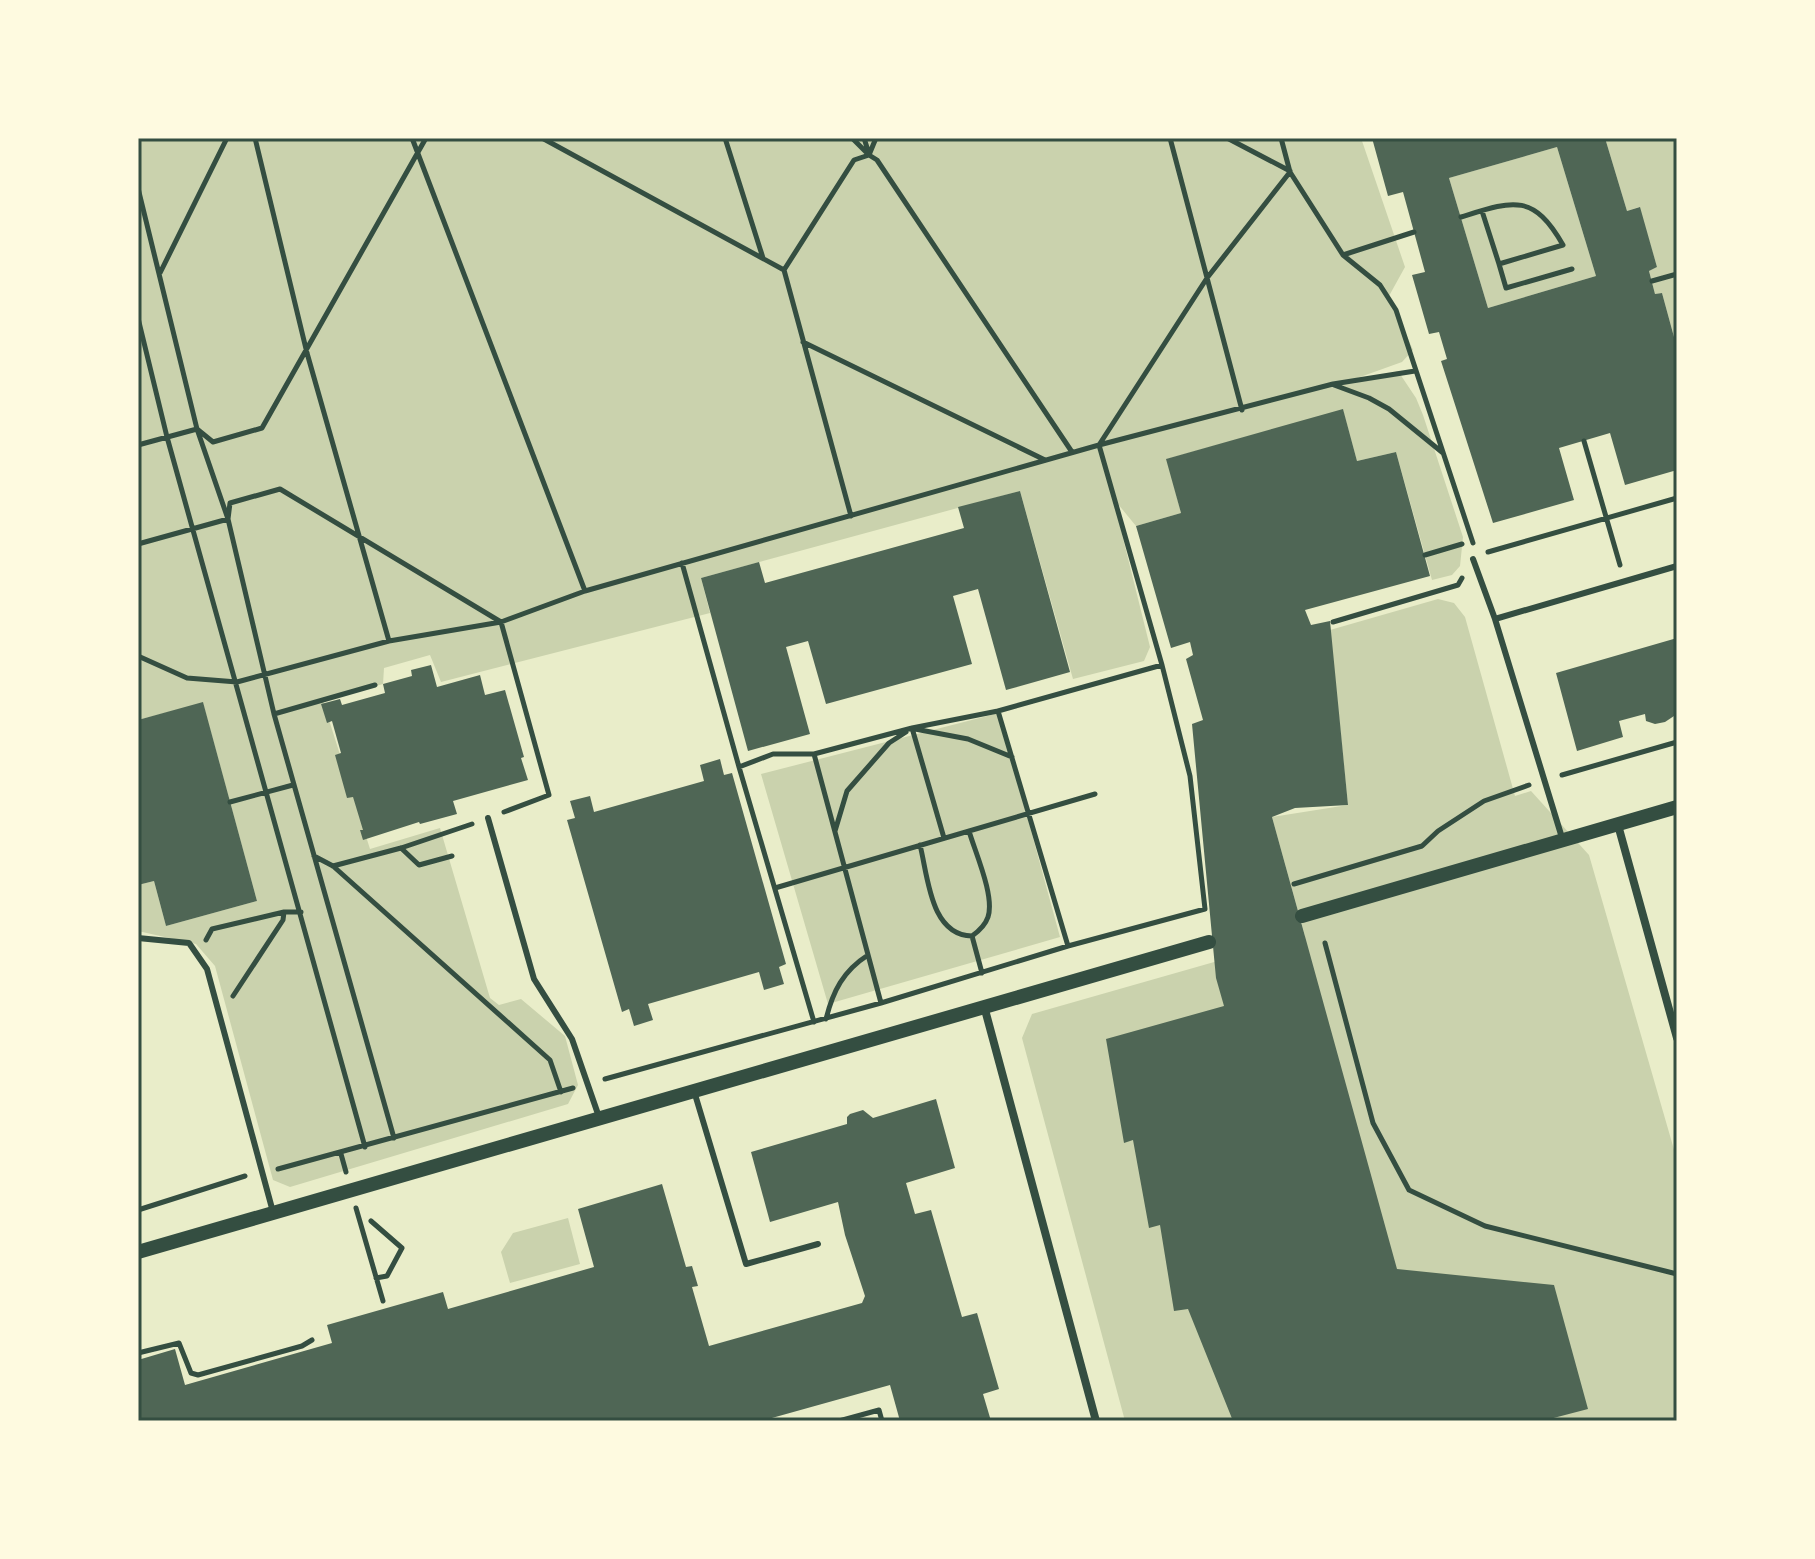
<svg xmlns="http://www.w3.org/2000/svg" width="1815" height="1559" font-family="Jost,sans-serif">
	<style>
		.green { fill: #cad2ad }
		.building { fill: #4f6655; fill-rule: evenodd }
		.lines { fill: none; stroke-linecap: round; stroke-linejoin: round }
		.path { stroke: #344e41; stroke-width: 5 }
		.service { stroke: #344e41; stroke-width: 6 }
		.minor { stroke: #344e41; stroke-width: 8 }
		.tertiary { stroke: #344e41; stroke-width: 14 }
		.neatline { fill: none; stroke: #344e41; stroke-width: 3 }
	</style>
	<rect width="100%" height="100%" fill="#e9edc9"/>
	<!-- green -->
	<path class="green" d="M 138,138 L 1361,138 L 1405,267 L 1389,296 L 1413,350 L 1402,362 L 1349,381 L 1367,381 L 1398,371 L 1416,398 L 1423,415 L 1463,537 L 1460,566 L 1452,575 L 1432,580 L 1396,452 L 1357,461 L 1343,410 L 1167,459 L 1181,513 L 1136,526 L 1113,498 L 1150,647 L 1144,661 L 1073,679 L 1020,491 L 701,578 L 710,613 L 441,682 L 430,655 L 384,668 L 383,684 L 323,701 L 370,849 L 440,828 L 490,998 L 499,1005 L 521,999 L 565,1036 L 578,1085 L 568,1104 L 290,1187 L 273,1180 L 215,966 L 196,944 L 138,931 L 138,885 L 154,881 L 166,926 L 257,901 L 203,703 L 138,720 Z
		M 1605,138 L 1677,138 L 1677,348 L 1662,293 L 1655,294 L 1649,271 L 1657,267 L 1639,207 L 1627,211 Z
		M 1557,147 L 1596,276 L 1488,308 L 1449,178 Z
		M 1438,599 L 1454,603 L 1465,617 L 1515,796 L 1531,791 L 1589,855 L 1677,1160 L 1677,1421 L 1125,1421 L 1022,1038 L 1032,1014 L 1305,936 L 1272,817 L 1348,805 L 1330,630 Z
		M 999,713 L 1060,937 L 828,1004 L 761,774 Z
		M 568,1218 L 580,1264 L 510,1283 L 501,1252 L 513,1233 Z"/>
	<!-- building -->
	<path class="building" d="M 1372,138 L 1605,138 L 1627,211 L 1640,207 L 1657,267 L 1649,271 L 1655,294 L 1662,293 L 1677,348 L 1677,470 L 1625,485 L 1610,433 L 1559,448 L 1574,500 L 1493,523 L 1441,361 L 1447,359 L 1439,332 L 1429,334 L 1412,275 L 1425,272 L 1403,192 L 1388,196 ZM 1557,147 L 1596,276 L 1488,308 L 1449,178 Z
		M 1343,409 L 1357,461 L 1396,452 L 1430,576 L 1305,610 L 1311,625 L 1330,621 L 1348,805 L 1295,808 L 1272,817 L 1397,1269 L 1554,1285 L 1588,1409 L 1542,1421 L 1233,1421 L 1188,1309 L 1174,1311 L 1160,1225 L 1149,1228 L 1133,1140 L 1124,1143 L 1106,1039 L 1224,1006 L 1216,978 L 1192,724 L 1203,720 L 1186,659 L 1193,655 L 1190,642 L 1171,648 L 1136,526 L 1181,513 L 1166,459 Z
		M 1020,491 L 1070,672 L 1006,690 L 978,589 L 953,596 L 972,664 L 826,704 L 808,641 L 786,647 L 810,734 L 748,751 L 701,578 L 759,562 L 765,583 L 964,528 L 958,507 Z
		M 1677,638 L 1677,714 L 1665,722 L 1655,724 L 1646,721 L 1645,714 L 1619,721 L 1623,737 L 1577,751 L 1556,673 Z
		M 431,665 L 437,687 L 480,675 L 485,695 L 505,690 L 524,757 L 521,758 L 528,780 L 453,801 L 457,814 L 420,824 L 419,822 L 363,840 L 360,830 L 363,830 L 353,797 L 347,798 L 335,755 L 341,753 L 332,721 L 327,723 L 321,704 L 340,699 L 342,705 L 385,693 L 383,684 L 412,676 L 411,670 Z
		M 203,702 L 257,901 L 166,926 L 154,881 L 138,885 L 138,720 Z
		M 720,759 L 724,775 L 732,773 L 786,964 L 779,967 L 784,984 L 764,990 L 759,972 L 648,1004 L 653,1020 L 634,1026 L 629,1009 L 622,1012 L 567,820 L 575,818 L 570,801 L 590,796 L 594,812 L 704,781 L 700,765 Z
		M 936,1099 L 955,1168 L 906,1183 L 915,1214 L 931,1210 L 962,1317 L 977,1313 L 999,1389 L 983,1394 L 991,1421 L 900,1421 L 890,1385 L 761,1421 L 138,1421 L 138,1360 L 175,1349 L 185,1385 L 332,1343 L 327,1325 L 443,1292 L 448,1309 L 594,1267 L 578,1209 L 662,1184 L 686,1267 L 692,1266 L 698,1286 L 692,1287 L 709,1346 L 862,1303 L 865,1296 L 845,1235 L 838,1202 L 770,1222 L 751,1152 L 847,1124 L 847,1117 L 850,1114 L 863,1110 L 873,1118 Z"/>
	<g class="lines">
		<!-- path -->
		<path class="path" d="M 255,138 L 307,353 L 389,641
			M 412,138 L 585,591
			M 542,138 L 784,270 L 851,516
			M 725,138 L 763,258
			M 852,138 L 869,155
			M 864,138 L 869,154
			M 1170,138 L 1242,410
			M 1227,138 L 1290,171
			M 1281,138 L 1290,172 L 1343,255 L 1414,232
			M 869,155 L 876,138
			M 138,188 L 197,429 L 228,519 L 274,714 L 394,1138
			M 1482,211 L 1499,264
			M 1461,217 C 1512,201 1533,192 1563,245 L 1499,264 L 1506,288 L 1572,269
			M 1343,255 L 1380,285 L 1396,310 L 1473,543
			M 784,270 L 854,160 L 869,155 L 877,160 L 1072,452
			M 160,273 L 227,138
			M 1652,281 L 1677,274
			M 138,318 L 167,437 L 365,1147
			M 803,342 L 1045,460
			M 1334,385 L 1369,398 L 1389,409 L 1443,453
			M 1584,441 L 1620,565
			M 138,445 L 197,429 L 213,442 L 262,428 L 426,138
			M 138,544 L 228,519 L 230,503 L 280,489 L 501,622 L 585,591 L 1099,445 L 1333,384 L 1415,371
			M 1488,552 L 1677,498
			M 1425,555 L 1462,544
			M 682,563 L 739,767 L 773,754 L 814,754
			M 1333,622 L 1458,585 L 1462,578
			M 138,656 L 187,678 L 237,682 L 389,641 L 501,622 L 549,795 L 504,812
			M 998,711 L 1068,946
			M 274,714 L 375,685
			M 912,728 L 944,838
			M 915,729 L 968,739 L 1012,757
			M 739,767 L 814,1022
			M 1562,775 L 1677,742
			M 230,802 L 293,785
			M 835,831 L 847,791 L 889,743 L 906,732
			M 969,831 C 975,852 995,896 988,917 C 985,926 979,931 972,936 L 982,973
			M 920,845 C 928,876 930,935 972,936
			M 401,848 L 419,865 L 452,856
			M 314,856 L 333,866 L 550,1060 L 561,1092
			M 333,866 L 401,848 L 472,824
			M 1294,884 L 1422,846 L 1438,831 L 1484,801 L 1529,785
			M 775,888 L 1095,794
			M 206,940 L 212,929 L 284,912 L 301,912
			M 1325,943 L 1373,1123 L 1409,1190 L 1485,1226 L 1677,1274
			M 233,996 L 283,920 L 284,912
			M 881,1003 L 814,754 L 912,728 L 998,711 L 1162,665
			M 826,1019 C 833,991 843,971 868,955
			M 605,1079 L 881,1003 L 1068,946 L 1205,909 L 1190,776 L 1162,665 L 1099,445 L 1207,278 L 1290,172
			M 341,1154 L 346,1172
			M 278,1169 L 573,1088
			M 356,1208 L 383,1301
			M 138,1210 L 245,1176
			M 371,1221 L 402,1248 L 387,1276 L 376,1278
			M 138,1353 L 179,1343 L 191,1373 L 198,1375 L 302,1346 L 312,1340
			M 839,1421 L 879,1410 L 882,1421"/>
		<!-- service -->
		<path class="service" d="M 1473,559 L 1495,619 L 1563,841
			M 1495,619 L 1677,566
			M 488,818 L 534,979 L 572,1039 L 599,1117
			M 138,938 L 189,943 L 207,969 L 273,1212
			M 694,1091 L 746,1264 L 818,1244"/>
		<!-- minor -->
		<path class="minor" d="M 1618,825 L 1677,1038
			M 984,1006 L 1096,1421"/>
		<!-- tertiary -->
		<path class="tertiary" d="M 1302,916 L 1677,807
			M 138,1252 L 1209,942"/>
	</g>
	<!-- border -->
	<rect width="1815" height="1559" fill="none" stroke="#fefae0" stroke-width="280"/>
	<rect x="140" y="140" width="1535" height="1279" class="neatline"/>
</svg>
